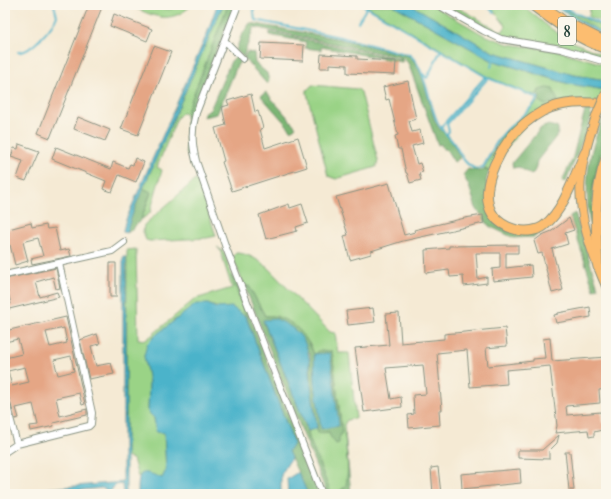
<svg xmlns="http://www.w3.org/2000/svg" width="611" height="499" font-family="Cardo,serif">
	<style>
		.green { fill: #9ad386; stroke: #5c885d }
		.forest { fill: #7bb573; stroke: #4d7954 }
		.water { fill: #4bb3ca; stroke: #35787f }
		.lines { fill: none; stroke-linecap: round; stroke-linejoin: round }
		.stream { stroke: #4bb3ca; stroke-width: 2 }
		.building { fill: #e5a685; fill-rule: evenodd }
		.minor-casing { stroke: #8a9484; stroke-width: 8 }
		.major-casing { stroke: #8a9484; stroke-width: 10 }
		.highway-casing { stroke: #8a9484; stroke-width: 11 }
		.minor { stroke: #fff; stroke-width: 6 }
		.major { stroke: #fcbd6f; stroke-width: 8 }
		.highway { stroke: #fcbd6f; stroke-width: 9 }
		.major-bridge-casing { stroke: #8a9484; stroke-width: 10; stroke-linecap: butt }
		.major-bridge { stroke: #fcbd6f; stroke-width: 8 }
		.labels { text-anchor: middle; stroke-width: 3; stroke-linejoin: round; paint-order: stroke }
		.shield { fill: #fbf7ec; stroke: #61756b; stroke-width: 1 }
		.shield-label { font-size: 16px; font-weight: bold; fill: #1f3d34 }
	</style>
	<rect width="100%" height="100%" fill="#fbf7ec"/>
	<filter id="ink" filterUnits="userSpaceOnUse"><feTurbulence type="fractalNoise" baseFrequency=".025" numOctaves="2"/><feDisplacementMap in="SourceGraphic" scale="8" xChannelSelector="R" yChannelSelector="G"/><feConvolveMatrix kernelMatrix="1 2 1 2 8 2 1 2 1" color-interpolation-filters="sRGB"/></filter>
	<filter id="wash" filterUnits="userSpaceOnUse"><feTurbulence type="fractalNoise" baseFrequency=".012" numOctaves="4" result="noise"/><feDisplacementMap in="SourceGraphic" scale="16" xChannelSelector="R" yChannelSelector="G"/><feGaussianBlur stdDeviation="0.9" result="paint"/><feColorMatrix in="noise" values="0 0 0 0 0 0 0 0 0 0 0 0 0 0 0 0 0 1.4 0 .05"/><feComposite in="paint" operator="in"/></filter>
	<g filter="url(#wash)">
		<rect width="100%" height="100%" fill="#f5ead4"/>
		<!-- green -->
		<path class="green" d="M 128,5 L 145,5 L 163,9 L 171,9 L 178,5 L 192,5 C 169,26 154,16 128,5 Z
			M 223,5 L 228,5 L 186,114 L 182,113 L 177,118 L 157,167 L 162,170 L 150,213 L 141,220 L 151,193 L 143,188 Z
			M 365,5 L 393,5 L 491,60 L 569,84 L 606,90 L 606,101 L 534,113 L 489,171 L 484,169 L 503,136 L 515,122 L 539,101 L 545,105 L 539,90 L 537,95 L 530,94 L 488,77 Z
			M 411,5 L 432,5 L 482,34 L 508,44 L 559,51 L 606,65 L 606,80 L 574,75 L 493,52 Z
			M 443,5 C 461,5 484,24 502,32 L 506,26 L 489,5 L 522,5 L 550,28 L 568,40 L 606,56 L 606,59 L 565,46 L 505,37 L 490,32 Z
			M 590,5 L 606,5 L 606,23 L 589,17 Z
			M 562,9 L 606,28 L 606,34 L 561,10 Z
			M 312,85 L 358,89 L 361,92 L 378,161 L 376,167 L 336,179 L 328,176 L 307,93 L 307,90 Z
			M 606,127 L 606,148 L 594,187 L 592,236 L 591,195 Z
			M 606,169 L 606,274 C 595,250 598,194 606,169 Z
			M 195,180 L 198,181 L 216,236 L 207,238 L 150,241 L 146,240 L 143,232 L 144,225 Z
			M 217,247 L 224,252 L 246,317 C 235,308 220,310 208,304 L 190,308 L 183,315 L 173,321 L 144,356 L 149,382 L 148,412 L 154,418 L 156,432 L 164,433 L 166,470 L 163,478 L 141,474 L 138,477 L 133,459 L 126,457 L 127,250 L 136,249 L 138,339 L 146,340 L 195,299 L 232,288 L 220,250 Z
			M 236,253 C 247,253 256,259 265,265 L 330,332 L 335,333 L 338,353 L 349,353 L 356,418 L 347,420 L 344,425 L 348,469 L 346,486 L 336,494 L 331,494 L 309,438 L 308,431 L 317,428 L 318,433 L 329,432 L 339,438 L 342,432 L 332,351 L 317,352 L 317,354 L 314,354 L 310,344 L 277,316 L 265,316 L 249,286 L 245,287 L 233,258 L 234,255 Z"/>
		<!-- forest -->
		<path class="forest" d="M 228,5 L 235,5 L 191,115 C 187,133 189,150 195,168 L 192,168 L 186,152 L 186,114 Z
			M 250,23 L 340,39 L 409,56 C 424,67 428,104 435,121 C 439,129 440,130 447,134 C 450,136 458,154 460,158 L 454,162 L 446,149 L 443,149 L 441,144 L 438,145 L 408,63 L 403,58 L 254,27 L 243,57 L 236,50 L 241,36 Z
			M 270,32 L 403,60 L 402,62 L 321,47 L 321,50 L 305,48 L 306,42 L 269,35 Z
			M 247,52 L 254,53 L 255,63 L 267,73 L 269,81 L 267,84 L 244,58 Z
			M 236,56 L 241,60 L 237,66 L 217,114 L 203,117 L 205,112 L 210,110 L 231,61 Z
			M 547,88 L 553,89 L 558,101 L 545,105 L 539,101 L 540,97 L 537,95 L 539,90 Z
			M 266,92 L 296,127 L 292,131 L 261,96 Z
			M 591,109 L 590,114 L 592,116 L 566,182 L 562,181 L 572,160 L 585,110 Z
			M 605,114 L 606,127 L 591,195 L 592,235 C 583,192 586,154 605,114 Z
			M 549,125 L 558,128 L 558,134 L 537,161 L 535,171 L 531,175 L 519,167 L 513,168 L 512,163 L 541,128 Z
			M 468,169 L 479,171 L 484,169 L 489,171 L 486,181 L 496,222 L 538,231 L 535,237 L 514,238 L 489,226 L 476,208 L 469,186 L 463,175 Z
			M 143,188 L 151,192 L 141,220 L 129,232 L 126,233 L 129,222 Z
			M 575,213 L 598,288 L 594,290 L 570,216 Z
			M 231,276 L 236,280 L 319,494 L 308,494 L 288,451 L 294,444 Z
			M 249,286 L 265,316 C 291,316 304,331 314,354 L 317,354 L 317,351 L 332,351 L 342,432 L 339,438 L 339,443 L 336,444 L 330,436 L 329,432 L 318,433 L 311,385 L 310,353 L 263,321 L 308,431 L 309,438 L 331,494 L 327,494 L 245,287 Z
			M 345,433 L 351,494 L 337,494 L 346,486 L 348,469 Z"/>
		<!-- water -->
		<path class="water" d="M 217,5 L 223,5 L 214,26 L 135,207 L 126,233 L 123,232 L 125,222 L 207,34 Z
			M 393,5 L 411,5 L 493,52 L 574,75 L 606,80 L 606,90 L 569,84 L 491,60 Z
			M 123,257 L 126,257 L 126,494 L 123,494 L 122,484 L 115,485 L 110,492 L 102,488 L 42,494 L 15,494 L 40,489 L 123,482 Z
			M 196,304 L 208,304 L 216,308 L 232,307 L 246,317 L 294,444 L 288,451 L 291,458 L 281,475 L 281,494 L 138,494 C 138,470 140,469 162,478 L 166,470 L 164,433 L 156,432 L 154,418 L 148,412 L 149,382 L 144,356 L 147,344 L 157,334 Z
			M 276,319 C 311,334 309,352 311,385 C 313,399 315,414 317,428 L 308,431 L 263,320 Z
			M 330,353 L 339,426 L 321,429 L 315,385 L 314,354 Z
			M 298,472 L 308,494 L 288,494 L 287,479 Z"/>
		<g class="lines">
			<!-- stream -->
			<path class="stream" d="M 253,5 L 255,20 L 340,37 L 410,55 C 425,67 429,103 437,121 C 440,129 450,137 455,145 C 461,155 465,166 477,169 L 483,167 C 490,156 495,142 504,133 C 513,122 533,110 538,98 L 488,78 L 363,5
				M 487,5 L 494,13
				M 554,5 L 587,26 L 606,35
				M 558,5 L 606,27
				M 5,6 L 7,5
				M 358,22 L 367,7
				M 5,35 L 7,65 L 5,70
				M 18,52 C 30,54 53,27 57,16 L 54,5
				M 491,67 L 494,59
				M 422,74 L 423,74 L 427,78 L 441,50
				M 441,127 L 486,76
				M 448,133 L 449,131 L 447,124 L 488,78
				M 5,138 L 9,139 L 5,150"/>
		</g>
		<g id="blocks">
			<!-- building -->
			<path class="building" d="M 89,5 L 102,7 L 50,138 L 38,133 Z
				M 114,14 L 152,29 L 147,41 L 110,26 Z
				M 261,43 L 304,45 L 303,61 L 260,59 Z
				M 154,46 L 171,52 L 138,135 L 121,129 Z
				M 321,54 L 357,56 L 357,59 L 396,61 L 395,75 L 347,73 L 347,65 L 329,64 L 329,68 L 320,68 Z
				M 408,81 L 416,119 L 409,121 L 412,132 L 420,130 L 423,143 L 412,146 L 417,164 L 420,163 L 423,172 L 419,173 L 421,180 L 410,183 L 407,173 L 406,173 L 401,149 L 398,149 L 395,136 L 398,135 L 389,99 L 386,100 L 383,87 Z
				M 251,94 L 255,112 L 258,111 L 263,128 L 260,129 L 265,148 L 298,137 L 307,167 L 232,191 L 222,162 L 224,161 L 215,128 L 226,125 L 222,107 L 229,105 L 227,101 Z
				M 78,117 L 110,130 L 105,141 L 74,129 Z
				M 19,144 L 39,151 L 26,181 L 17,178 L 23,161 L 11,157 L 14,148 L 18,149 Z
				M 56,147 L 111,169 L 113,162 L 128,168 L 130,164 L 133,165 L 135,158 L 144,162 L 136,182 L 119,175 L 112,192 L 103,189 L 106,181 L 52,159 Z
				M 389,183 L 404,235 L 415,232 L 414,230 L 465,218 L 483,215 L 484,223 L 403,241 L 371,251 L 371,254 L 350,260 L 344,236 L 348,235 L 336,197 Z
				M 289,204 L 290,208 L 302,204 L 308,223 L 296,227 L 297,231 L 266,239 L 259,215 Z
				M 569,218 L 574,230 L 565,233 L 568,244 L 552,249 L 563,290 L 552,293 L 542,253 L 538,254 L 534,241 L 542,235 L 552,231 Z
				M 31,223 L 32,228 L 46,225 L 47,229 L 55,228 L 60,251 L 69,249 L 71,256 L 32,264 L 31,259 L 43,256 L 38,238 L 23,242 L 28,261 L 15,265 L 10,245 L 5,246 L 5,230 Z
				M 518,245 L 518,253 L 506,253 L 506,268 L 531,265 L 532,277 L 493,281 L 492,269 L 500,268 L 500,253 L 476,253 L 478,279 L 487,277 L 487,283 L 464,286 L 463,276 L 450,277 L 449,270 L 426,273 L 425,250 L 449,248 L 449,246 Z
				M 110,263 L 116,263 L 116,297 L 110,297 Z
				M 56,268 L 60,288 L 56,289 L 53,277 L 36,282 L 40,297 L 57,292 L 59,297 L 5,310 L 5,305 L 11,304 L 7,289 L 5,290 L 5,279 Z
				M 590,307 L 591,317 L 556,323 L 554,315 L 558,314 L 558,313 Z
				M 373,308 L 375,322 L 348,325 L 346,311 Z
				M 399,313 L 401,343 L 444,339 L 444,334 L 505,328 L 507,346 L 486,348 L 488,366 L 533,361 L 533,359 L 545,358 L 543,339 L 550,338 L 552,361 L 606,357 L 606,389 L 599,390 L 600,403 L 566,406 L 567,415 L 601,412 L 602,423 L 606,422 L 606,429 L 594,432 L 594,436 L 589,437 L 588,430 L 555,433 L 557,426 L 550,366 L 506,370 L 507,384 L 470,387 L 467,350 L 437,353 L 442,410 L 439,410 L 440,425 L 409,428 L 408,415 L 414,414 L 413,395 L 426,394 L 423,365 L 386,368 L 391,399 L 401,397 L 402,407 L 364,412 L 355,348 L 389,345 L 386,314 Z
				M 66,317 L 85,404 L 82,405 L 79,393 L 56,398 L 60,416 L 87,409 L 87,415 L 53,423 L 54,426 L 31,431 L 30,426 L 38,425 L 33,404 L 16,408 L 19,418 L 15,419 L 9,398 L 5,395 L 5,392 L 7,392 L 5,358 L 22,354 L 18,339 L 5,342 L 5,331 ZM 64,328 L 67,343 L 50,347 L 46,332 ZM 71,356 L 74,371 L 58,375 L 54,360 ZM 25,367 L 29,382 L 12,386 L 8,371 Z
				M 97,334 L 100,344 L 91,346 L 96,366 L 111,363 L 114,374 L 89,379 L 80,340 Z
				M 559,435 L 557,443 L 549,451 L 549,459 L 518,458 L 518,450 L 542,450 Z
				M 565,452 L 570,452 L 574,490 L 569,490 Z
				M 438,467 L 441,494 L 433,494 L 431,468 Z
				M 520,469 L 521,483 L 462,489 L 461,474 Z"/>
		</g>
	</g>
	<g filter="url(#ink)">
		<use href="#blocks" fill-opacity="0" stroke="#8a9484" stroke-width="1"/>
		<g class="lines">
			<!-- minor casing -->
			<g class="minor-casing">
				<path id="minor" d="M 238,5 L 196,113 C 191,130 192,144 196,161 L 226,248 L 322,494
					M 438,5 L 484,31 L 501,39 L 561,49 L 606,62
					M 225,41 L 243,59
					M 5,275 L 112,251 L 124,242
					M 5,399 L 17,444
					M 5,452 L 17,444 L 89,426 L 91,424 L 92,413 L 59,263"/>
			</g>
			<!-- major casing -->
			<g class="major-casing">
				<path id="major" d="M 596,116 C 590,136 583,155 581,176 C 577,213 591,252 606,286"/>
			</g>
			<!-- highway casing -->
			<g class="highway-casing">
				<path id="highway" d="M 532,5 C 556,23 578,39 606,49
					M 542,5 L 564,21 L 606,42
					M 585,153 C 574,176 565,208 545,225 C 538,231 526,232 517,230 C 470,218 488,168 509,140 C 518,128 530,118 543,111 C 563,101 585,102 606,104
					M 598,267 C 596,228 593,196 606,158"/>
			</g>
			<!-- minor -->
			<use href="#minor" class="minor"/>
			<!-- major -->
			<use href="#major" class="major"/>
			<!-- highway -->
			<use href="#highway" class="highway"/>
			<!-- major-bridge casing -->
			<g class="major-bridge-casing">
				<path id="major-bridge" d="M 596,116 L 606,93"/>
			</g>
			<!-- major-bridge -->
			<use href="#major-bridge" class="major-bridge"/>
		</g>
	</g>
	<g class="labels">
		<!-- shield labels -->
		<rect class="shield" x="558" y="17" width="18" height="28" rx="3"/>
		<g class="shield-label">
			<text x="567" y="37">8</text>
		</g>
	</g>
	<!-- margin -->
	<rect width="611" height="499" fill="none" stroke="#fbf7ec" stroke-width="20"/>
</svg>
